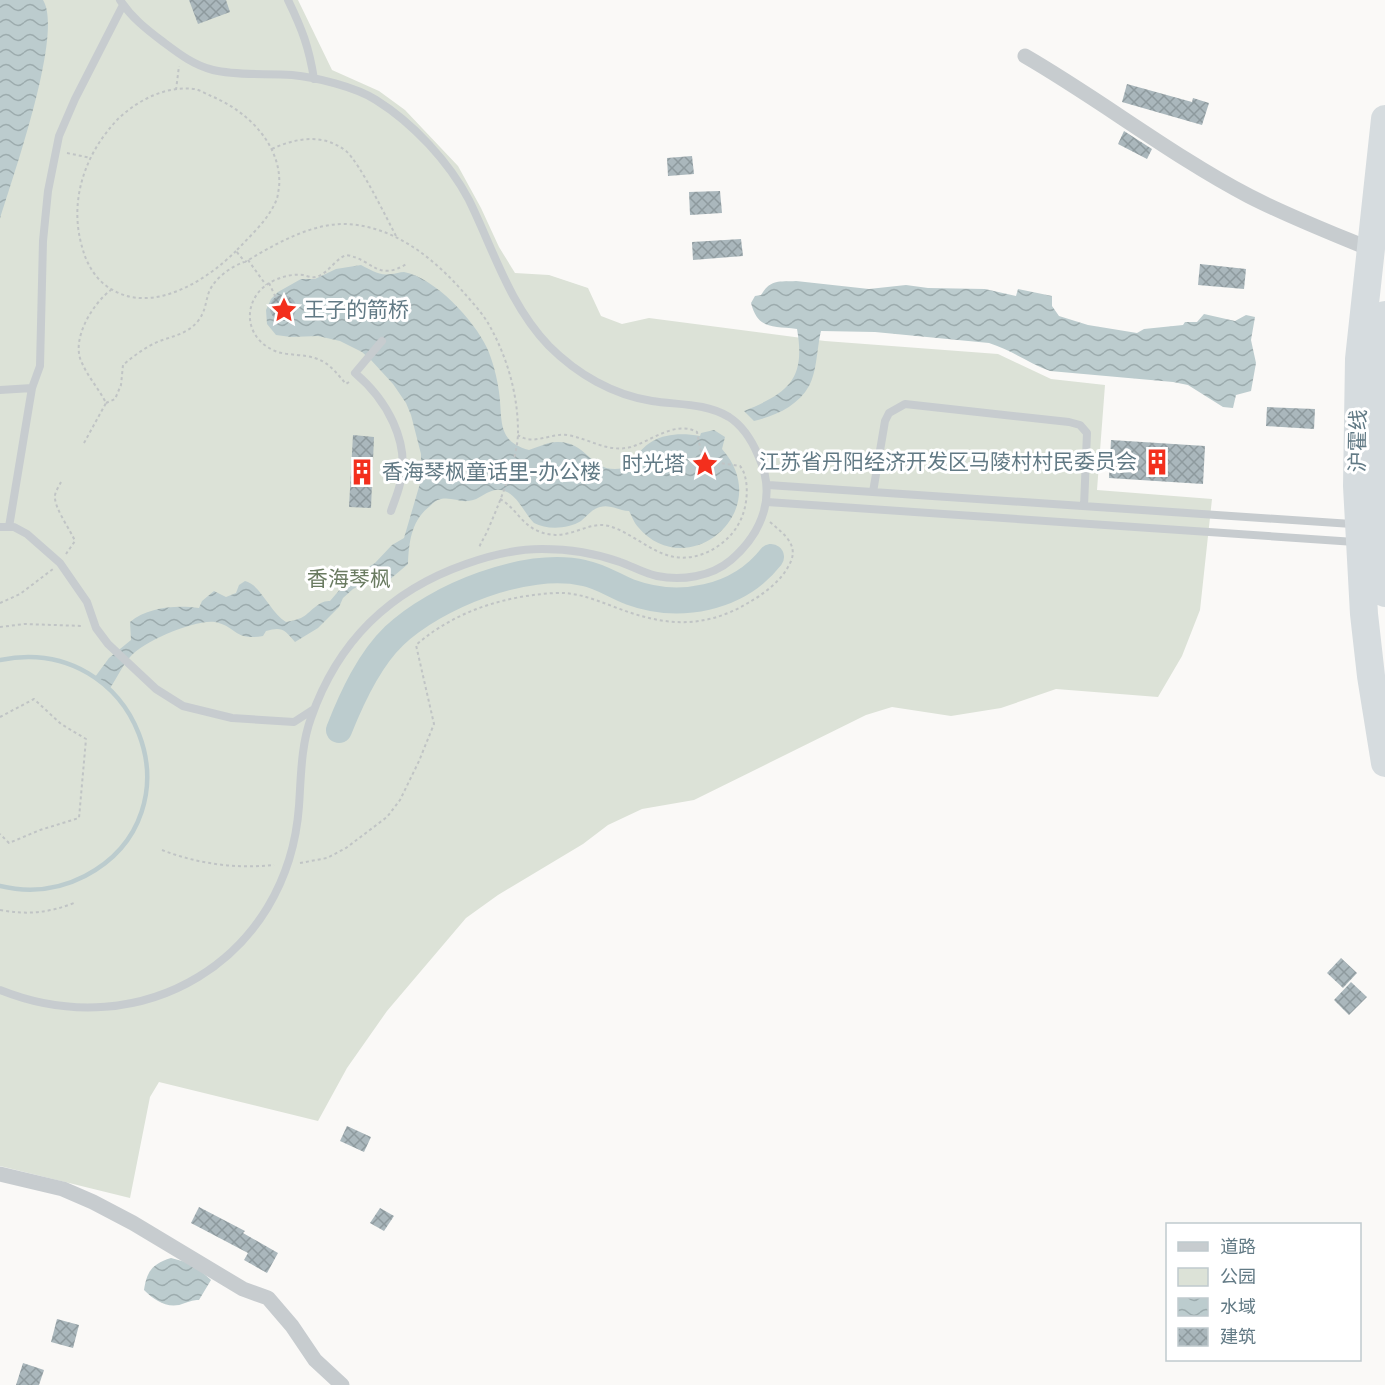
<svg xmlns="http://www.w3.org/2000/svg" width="1385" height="1385" font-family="Cabin,'Noto Sans SC',sans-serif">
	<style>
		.park { fill: #dce2d7 }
		.water { fill: url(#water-waves) }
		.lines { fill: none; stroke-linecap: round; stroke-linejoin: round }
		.stream { stroke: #bcccce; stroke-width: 4.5 }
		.river { stroke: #bcccce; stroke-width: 26 }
		.building { fill: url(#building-cross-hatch) }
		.path { stroke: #c0c4c5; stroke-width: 2; stroke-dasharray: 3 3; stroke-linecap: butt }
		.lane { stroke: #c7cccf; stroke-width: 8 }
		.street { stroke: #c7cccf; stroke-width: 15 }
		.highway { stroke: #d6dcdf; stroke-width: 28 }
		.labels { text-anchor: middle; stroke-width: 6; stroke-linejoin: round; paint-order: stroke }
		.poi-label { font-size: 21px; fill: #627a85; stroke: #fff; text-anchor: start }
		.street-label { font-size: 21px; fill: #627a85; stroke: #fff }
		.park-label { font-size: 21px; fill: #6a7b61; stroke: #fff }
	</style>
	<defs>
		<pattern id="water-waves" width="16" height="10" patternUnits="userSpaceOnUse" patternTransform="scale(1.5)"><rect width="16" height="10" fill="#bcccce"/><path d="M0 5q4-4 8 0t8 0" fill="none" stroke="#9cabad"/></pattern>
		<pattern id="building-cross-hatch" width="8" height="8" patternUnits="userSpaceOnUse" patternTransform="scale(1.5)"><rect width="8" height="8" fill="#aab7bc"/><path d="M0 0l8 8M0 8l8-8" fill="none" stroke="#8e9a9e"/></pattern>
	</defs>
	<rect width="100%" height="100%" fill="#faf9f7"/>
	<!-- park -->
	<path class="park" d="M 0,0 L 298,0 L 332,70 L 379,91 L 405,110 L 458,166 L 481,208 L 499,247 L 515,273 L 549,275 L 588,288 L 601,316 L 622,324 L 649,318 L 825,341 L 998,354 L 1051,379 L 1105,385 L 1097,490 L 1212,499 L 1200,610 L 1182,656 L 1158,697 L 1056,689 L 1001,708 L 951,716 L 892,707 L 866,715 L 694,800 L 642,809 L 608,825 L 583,844 L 498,895 L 466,918 L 387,1011 L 347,1068 L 318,1121 L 159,1082 L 150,1097 L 130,1198 L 0,1166 Z"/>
	<!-- water -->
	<path class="water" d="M 0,0 L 43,0 C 64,33 12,179 0,219 Z
		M 361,265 C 371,270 379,276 391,274 C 395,274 400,272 404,272 C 435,278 474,320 487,348 C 493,361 497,378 499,392 C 503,420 496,441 529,450 C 538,447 548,442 557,442 C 591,441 590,480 631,466 C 645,436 671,431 700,436 L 701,433 L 714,430 L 725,437 L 722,449 C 777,511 687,585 638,527 C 634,523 632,516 629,511 C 619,511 611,504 600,507 C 592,509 587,516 581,521 C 568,529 547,530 534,523 C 525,514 518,497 507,492 C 490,484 483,500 468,501 C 459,502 451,497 441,499 C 436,500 433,503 430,506 C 411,521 409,542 408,564 L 382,586 L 374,581 L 369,581 L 353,589 L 343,598 L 339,607 L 318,628 L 295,642 C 285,630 282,626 266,631 L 263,636 C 234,641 236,626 215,622 C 196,619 143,641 130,657 C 122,666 117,678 110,688 L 95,677 L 109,658 L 131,640 L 130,622 C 148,607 176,605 199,608 L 202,601 L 214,591 L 226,597 L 236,593 L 239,585 L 245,581 C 260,584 270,612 286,622 C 291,621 296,620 301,618 C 311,613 318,600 330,601 L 348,580 L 375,563 L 392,545 L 404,538 L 421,480 L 421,454 L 411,415 L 406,403 L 393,384 L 371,360 L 362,352 L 340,341 L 318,336 L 291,337 L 276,335 L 267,324 L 266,310 L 271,299 L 278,292 L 301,279 L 315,279 L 336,269 Z
		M 796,281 L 869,289 L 906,285 L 928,288 L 985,289 L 1016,296 L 1018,289 L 1052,296 L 1052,306 L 1059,316 L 1088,325 L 1137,333 L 1144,329 L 1183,325 L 1185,322 L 1197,322 L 1204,314 L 1235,321 L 1246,315 L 1255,317 L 1251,340 L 1256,363 L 1251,391 L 1236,395 L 1233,408 L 1223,407 L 1188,385 L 1173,382 L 1050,371 C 1029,363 1011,350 989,343 L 875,332 L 821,331 C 817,347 817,372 809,386 C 798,406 775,416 754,421 L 744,411 C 788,393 806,380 797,329 C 773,326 758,330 751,303 L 755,296 L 761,295 C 771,279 778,282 796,281 Z
		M 171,1258 L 193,1264 L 211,1280 L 199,1300 C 193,1300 191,1301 185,1303 C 169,1310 155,1301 144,1290 C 147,1271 152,1264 171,1258 Z"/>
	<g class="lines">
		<!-- stream -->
		<path class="stream" d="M 0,660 C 137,632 205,813 85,876 C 58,890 29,893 0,886"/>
		<!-- river -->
		<path class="river" d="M 339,730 C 352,697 369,660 394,636 C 436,596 526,560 584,573 C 600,576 615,586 630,592 C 679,610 738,599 771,557"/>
	</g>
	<!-- building -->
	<path class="building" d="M 189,0 L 226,0 L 230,12 L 198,24 Z
		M 1127,84 L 1192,102 L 1193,98 L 1209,103 L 1202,125 L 1122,102 Z
		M 1124,131 L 1152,149 L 1147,159 L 1118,144 Z
		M 692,156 L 694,174 L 668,176 L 667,158 Z
		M 720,191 L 722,213 L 690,215 L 689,192 Z
		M 741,239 L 743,256 L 693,260 L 692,242 Z
		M 1200,264 L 1246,269 L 1244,289 L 1198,285 Z
		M270 308a13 13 0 1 1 26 0a13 13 0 1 1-26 0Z
		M 1267,407 L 1315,409 L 1314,429 L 1266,426 Z
		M 353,435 L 374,437 L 371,508 L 349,507 Z
		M 1111,440 L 1205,446 L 1203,484 L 1109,478 Z
		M 1341,958 L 1357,973 L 1343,988 L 1327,973 Z
		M 1351,982 L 1367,997 L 1349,1015 L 1334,1000 Z
		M 347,1126 L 371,1137 L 364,1152 L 340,1141 Z
		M 199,1207 L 245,1231 L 243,1233 L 278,1253 L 267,1273 L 244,1260 L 248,1253 L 191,1223 Z
		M 380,1208 L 394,1216 L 384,1231 L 370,1223 Z
		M 57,1319 L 79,1325 L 73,1348 L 51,1342 Z
		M 23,1363 L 44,1370 L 39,1385 L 16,1385 Z"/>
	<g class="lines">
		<!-- path -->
		<path class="path" d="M 176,90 L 179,66
			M 272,149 C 295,138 323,133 346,151 C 360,163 387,219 397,238
			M 67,153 L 91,158
			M 236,251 C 207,280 153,315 111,289 C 97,281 87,265 83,250 C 68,203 84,155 117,120 C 136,101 166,85 195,89 C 200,90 206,94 211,96 C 248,111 283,146 279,188 C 278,192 278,197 276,201 C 268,220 250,236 236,251 L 245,262 C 274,245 307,225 342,224 C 392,224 434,258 465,294 C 473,303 482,313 488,323 C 507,356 518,394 518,432 C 518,460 498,506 487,532 C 484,538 481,542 479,548
			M 248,260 L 266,285
			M 269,283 L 276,298
			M 349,382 L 346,384 C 330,365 324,357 297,355 C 290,354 282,354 275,351 C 240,336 243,294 275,280 C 284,276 293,274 303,275 C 307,276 312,278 316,277 C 329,273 334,260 346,255 C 373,259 377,283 408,263
			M 106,403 L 115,399 L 121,385 L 123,365 C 132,357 142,350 153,344 C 169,336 186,336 198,321 C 205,312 205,305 208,295 C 212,280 230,267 244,262
			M 84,443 L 106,403 C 99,389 88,377 82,363 C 70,340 93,303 111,290
			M 61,482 C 59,486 55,492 55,496 C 54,508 70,529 75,541 L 66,554
			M 500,499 C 515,507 521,524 538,531 C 567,544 586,520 609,526 C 630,532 650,551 670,556 C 700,564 734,542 743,514 C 748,500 749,477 740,466 L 707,461 L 702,457 L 697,432 C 676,420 651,441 631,447 C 607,453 591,439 567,435 C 550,433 533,446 518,435
			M 0,603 L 20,594 L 53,569
			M 0,627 L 24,624 L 83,626
			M 0,717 L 34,699 L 61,724 L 86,739 L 79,818 L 40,830 L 9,843 L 0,834
			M 162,850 C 198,864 236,869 274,865
			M 300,863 L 327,858 L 346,848 L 387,817 L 400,800 L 419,761 L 434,724 L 416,645 C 455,611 504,596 555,593 C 576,592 593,599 612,606 C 660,625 701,631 748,603 C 762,595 780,582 788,567 C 801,546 785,535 770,522
			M 0,910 C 27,915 48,913 74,903"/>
		<!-- lane -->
		<path class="lane" d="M 288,0 C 302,29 309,47 314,79
			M 382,341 L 355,373 C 386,399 411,442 400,484 C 398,493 394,502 391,511
			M 0,390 L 32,388
			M 768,485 L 1352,524
			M 873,492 L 885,421 L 889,413 L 905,404 L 1069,422 L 1080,425 L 1087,433 L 1084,506
			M 767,502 L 1355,542
			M 0,527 L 14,527 L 27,534 L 60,563 L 87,602 L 96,628 L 108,644 L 156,689 L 183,706 L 232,718 L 294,722 L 314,709
			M 9,527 L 32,388 L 40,366 L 43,241 L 48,191 L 59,136 L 75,99 L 123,5
			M 0,990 C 142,1047 288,959 299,806 C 301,777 301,745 311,718 C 338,641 389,591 466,564 C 491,555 515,549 542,549 C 569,549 595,553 620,562 C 632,566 643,573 657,576 C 681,581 711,577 731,560 C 763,532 777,495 758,455 C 752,441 743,426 729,417 C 706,403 678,405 652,401 C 613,395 577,374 549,346 C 509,304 494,251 469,200 C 449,162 413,123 376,100 C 356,87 315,77 292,75 C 266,73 238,76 213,70 C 193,65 178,53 162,41 C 146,29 131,17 120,0"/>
		<!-- street -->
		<path class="street" d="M 1025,56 C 1101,100 1171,155 1249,196 C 1288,216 1329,232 1370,249
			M 0,1174 L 63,1189 L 93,1202 L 133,1223 L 243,1289 L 268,1298 L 292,1326 L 315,1360 L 342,1385"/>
		<!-- highway -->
		<path class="highway" d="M 1385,119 L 1359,359 L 1357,486 L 1364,614 L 1371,676 L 1385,763
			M 1385,315 C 1375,408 1379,500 1385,593"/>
	</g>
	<!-- icons -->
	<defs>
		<g id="sight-bare" transform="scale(2.07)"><path d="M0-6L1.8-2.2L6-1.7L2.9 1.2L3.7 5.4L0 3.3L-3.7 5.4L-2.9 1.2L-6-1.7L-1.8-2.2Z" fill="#f32f1d" stroke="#fff" stroke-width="2.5" paint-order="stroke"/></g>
		<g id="building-bare" transform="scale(2.07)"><path d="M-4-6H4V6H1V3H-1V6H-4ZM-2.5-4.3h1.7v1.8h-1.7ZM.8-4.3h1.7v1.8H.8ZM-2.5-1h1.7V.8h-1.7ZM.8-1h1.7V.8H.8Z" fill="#f32f1d" stroke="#fff" stroke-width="2.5" paint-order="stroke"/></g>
	</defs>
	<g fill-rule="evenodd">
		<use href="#sight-bare" x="284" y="310"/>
		<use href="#building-bare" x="1157" y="462"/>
		<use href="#sight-bare" x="705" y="464"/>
		<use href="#building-bare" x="362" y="472"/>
	</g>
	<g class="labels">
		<!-- poi labels -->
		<g class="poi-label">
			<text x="304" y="317">王子的箭桥</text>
			<text x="1137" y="469" text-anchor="end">江苏省丹阳经济开发区马陵村村民委员会</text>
			<text x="685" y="471" text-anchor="end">时光塔</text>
			<text x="382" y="479">香海琴枫童话里-办公楼</text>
		</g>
		<!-- street labels -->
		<g class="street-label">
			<text transform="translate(1358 441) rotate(-89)" y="7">沪霍线</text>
		</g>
		<!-- park labels -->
		<g class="park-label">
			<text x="349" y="586">香海琴枫</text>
		</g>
	</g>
	<!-- legend -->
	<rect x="1166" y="1223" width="195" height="138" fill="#ffffff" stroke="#c0cace" stroke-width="1.5"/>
	<rect x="1178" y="1242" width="30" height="9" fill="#c7cccf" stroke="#c0cace" stroke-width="1.5"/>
	<text x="1220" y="1253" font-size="18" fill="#627a85">道路</text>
	<rect x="1178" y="1268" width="30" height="18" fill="#dce2d7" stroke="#c0cace" stroke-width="1.5"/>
	<text x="1220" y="1283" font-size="18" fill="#627a85">公园</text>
	<rect x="1178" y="1298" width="30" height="18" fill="url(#water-waves)" stroke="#c0cace" stroke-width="1.5"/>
	<text x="1220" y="1313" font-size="18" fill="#627a85">水域</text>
	<rect x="1178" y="1328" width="30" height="18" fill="url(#building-cross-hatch)" stroke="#c0cace" stroke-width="1.5"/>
	<text x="1220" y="1343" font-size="18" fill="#627a85">建筑</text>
</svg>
